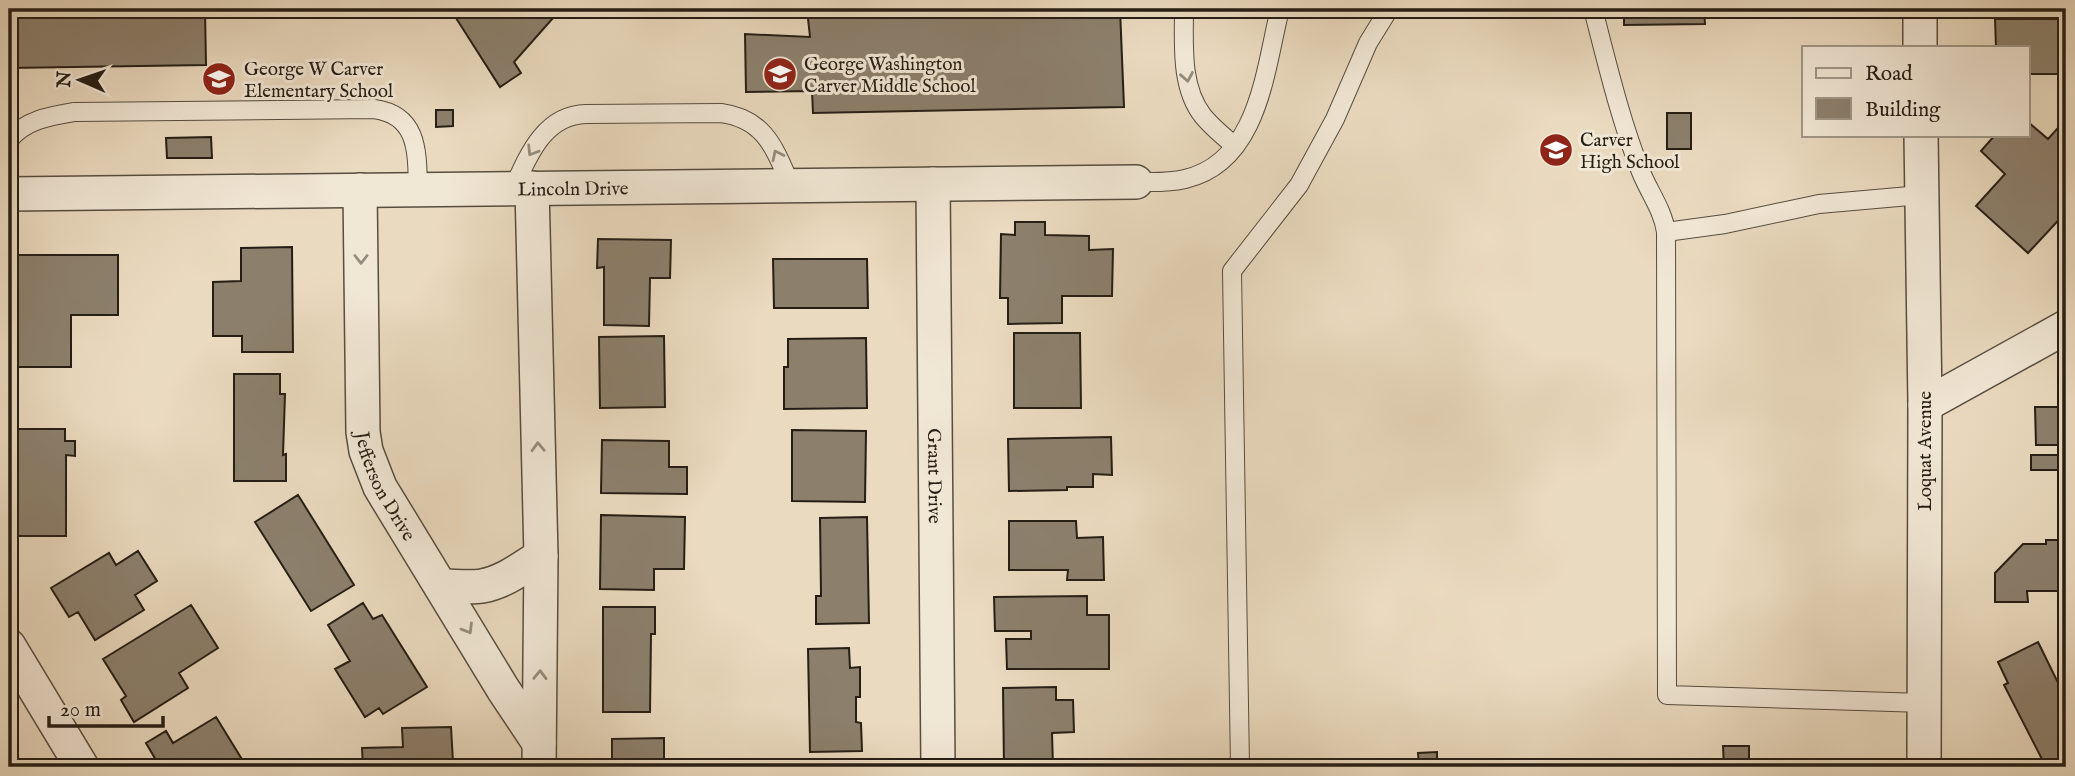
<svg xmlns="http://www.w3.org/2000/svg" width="2075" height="776" font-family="'IM FELL English',serif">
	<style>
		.building { fill: #8c806d; stroke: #261e15; stroke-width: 2 }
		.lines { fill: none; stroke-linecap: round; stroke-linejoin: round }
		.lane-casing { stroke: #574d40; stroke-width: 20 }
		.street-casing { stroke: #574d40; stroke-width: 36 }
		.lane { stroke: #f1e7d5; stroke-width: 18 }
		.street { stroke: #f1e7d5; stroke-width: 33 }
		.oneway { stroke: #968d7f }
		.labels { text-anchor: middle; stroke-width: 6; stroke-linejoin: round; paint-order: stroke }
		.poi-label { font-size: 19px; fill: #261e15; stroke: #f1e7d5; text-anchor: start }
		.street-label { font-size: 19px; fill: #261e15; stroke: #f1e7d5 }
	</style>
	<rect width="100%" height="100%" fill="#eadabf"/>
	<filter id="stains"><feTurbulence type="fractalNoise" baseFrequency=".00286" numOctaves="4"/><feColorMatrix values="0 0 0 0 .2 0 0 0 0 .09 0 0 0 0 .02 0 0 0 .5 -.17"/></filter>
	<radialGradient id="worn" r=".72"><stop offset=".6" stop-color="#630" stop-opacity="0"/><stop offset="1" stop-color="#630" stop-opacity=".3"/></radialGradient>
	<!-- building -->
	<path class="building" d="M 9,9 L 205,9 L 206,65 L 9,68 Z
		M 258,9 L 300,9 L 300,15 L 259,16 Z
		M 461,9 L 561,9 L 514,62 L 521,73 L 500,87 L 456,18 Z
		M 807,9 L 1120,9 L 1124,107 L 813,113 L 812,91 L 746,92 L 745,34 L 810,37 Z
		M 1624,9 L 1704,9 L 1705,24 L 1624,25 Z
		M 1995,19 L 2066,19 L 2066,74 L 2028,74 L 2028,47 L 1996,47 Z
		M 436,110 L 453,110 L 453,126 L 436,127 Z
		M 1667,113 L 1691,113 L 1691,149 L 1667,149 Z
		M 2066,119 L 2066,212 L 2028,253 L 1976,206 L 2005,174 L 1981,151 L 1995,135 L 2028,135 L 2028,122 L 2048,139 Z
		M 211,137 L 212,158 L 167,158 L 166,138 Z
		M 1015,222 L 1045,222 L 1045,235 L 1089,236 L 1089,250 L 1113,249 L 1112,296 L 1062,296 L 1062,323 L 1008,324 L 1008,298 L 1000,298 L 1001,234 L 1015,235 Z
		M 598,239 L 671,240 L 670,278 L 650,278 L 649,326 L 604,325 L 604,267 L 597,268 Z
		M 292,247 L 293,352 L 242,352 L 242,336 L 213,336 L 213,282 L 241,281 L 241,248 Z
		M 17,255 L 118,255 L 118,315 L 71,315 L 71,367 L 18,367 Z
		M 773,259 L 867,259 L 868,308 L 774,308 Z
		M 1014,333 L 1080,333 L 1081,408 L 1014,408 Z
		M 664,336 L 665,407 L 600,408 L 599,337 Z
		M 866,338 L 867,408 L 784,409 L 784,367 L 788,367 L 788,339 Z
		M 234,374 L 280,374 L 280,394 L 285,394 L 283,455 L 286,454 L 286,481 L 234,481 Z
		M 2035,407 L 2066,407 L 2066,445 L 2036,445 Z
		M 14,429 L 65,429 L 65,441 L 75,441 L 75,456 L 66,455 L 66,536 L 13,536 Z
		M 792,430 L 866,431 L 865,502 L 792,501 Z
		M 1111,437 L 1112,475 L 1093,474 L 1093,487 L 1067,487 L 1067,490 L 1009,491 L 1008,439 Z
		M 602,440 L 669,441 L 669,467 L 687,467 L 687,494 L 601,493 Z
		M 2031,455 L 2066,455 L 2066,470 L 2031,470 Z
		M 298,495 L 354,585 L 311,611 L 255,522 Z
		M 601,515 L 685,517 L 684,569 L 654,569 L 654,590 L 600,589 Z
		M 867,517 L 869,623 L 816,624 L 816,596 L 821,596 L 820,518 Z
		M 1009,521 L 1076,521 L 1077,538 L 1103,537 L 1104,580 L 1067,580 L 1068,570 L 1009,570 Z
		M 2046,540 L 2066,540 L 2066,591 L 2027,591 L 2028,602 L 1995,602 L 1995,573 L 2023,544 L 2046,544 Z
		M 138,551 L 157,581 L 135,595 L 144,610 L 95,640 L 78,612 L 69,617 L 51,588 L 109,553 L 116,565 Z
		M 1087,596 L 1087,615 L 1109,615 L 1109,669 L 1007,669 L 1006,639 L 1031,639 L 1031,631 L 995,631 L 994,597 Z
		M 363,603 L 373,619 L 382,615 L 427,687 L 383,714 L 379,708 L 365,717 L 335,669 L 350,661 L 328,625 Z
		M 191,605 L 218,648 L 179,673 L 188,688 L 134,722 L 121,700 L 126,696 L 103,659 Z
		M 603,607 L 655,607 L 655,634 L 651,634 L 650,712 L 603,712 Z
		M 2038,642 L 2066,699 L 2066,767 L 2046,767 L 2004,685 L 2008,683 L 1998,662 Z
		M 849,648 L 850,668 L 860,667 L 860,697 L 856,697 L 856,722 L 861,723 L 862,751 L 810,752 L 808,649 Z
		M 1056,687 L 1056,700 L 1073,700 L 1074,732 L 1052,733 L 1053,767 L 1004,767 L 1003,688 Z
		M 216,717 L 243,761 L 234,767 L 160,767 L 146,743 L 166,731 L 173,743 Z
		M 451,727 L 453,762 L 470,762 L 470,767 L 363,767 L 362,748 L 403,747 L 402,728 Z
		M 664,738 L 664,767 L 612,767 L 612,739 Z
		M 1723,746 L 1749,746 L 1749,767 L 1724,767 Z
		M 1437,752 L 1437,767 L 1419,767 L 1418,753 Z"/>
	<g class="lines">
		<!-- lane casing -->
		<g class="lane-casing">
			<path id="lane" d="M 1184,9 C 1184,43 1180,87 1203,116 C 1212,127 1224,137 1235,146
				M 1593,9 C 1607,63 1620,119 1641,172 C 1649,192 1663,210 1666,232
				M 9,140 C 25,120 50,116 74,112 L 374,109 C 419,115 417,153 418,189
				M 1136,182 C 1153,182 1169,183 1185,179 C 1259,162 1265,69 1280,9
				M 513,189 C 528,156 544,115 586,114 L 721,113 C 766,119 775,150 791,186
				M 1921,195 L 1819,204 L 1725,224 L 1666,232 L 1667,695 L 1924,703
				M 1240,767 L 1232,271 L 1299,185 L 1335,119 L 1368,43 L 1389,9"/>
		</g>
		<!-- street casing -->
		<g class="street-casing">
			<g id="street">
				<path d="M 1920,9 L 1920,47"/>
				<path d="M 1921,135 L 1925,405 L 1924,767"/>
				<path id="s1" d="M 933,184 L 938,767"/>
				<path d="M 532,188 L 541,556 L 539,767"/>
				<path id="s2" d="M 360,190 L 363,432 L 366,451 L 380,487 L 503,689 L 539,743"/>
				<path id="s3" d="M 9,194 L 1136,182"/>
				<path d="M 1925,405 L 2066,327"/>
				<path d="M 442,586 C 455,586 469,588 482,586 C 504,582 522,568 541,556"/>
				<path d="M 9,646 L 82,767"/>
			</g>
		</g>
		<!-- lane -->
		<use href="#lane" class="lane"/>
		<!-- street -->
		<use href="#street" class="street"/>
	</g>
	<!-- one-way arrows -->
	<defs><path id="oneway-chevron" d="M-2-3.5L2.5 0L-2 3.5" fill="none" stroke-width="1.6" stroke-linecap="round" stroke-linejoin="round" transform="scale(1.75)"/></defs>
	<g class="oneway">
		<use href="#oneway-chevron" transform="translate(1187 77) rotate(80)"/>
		<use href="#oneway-chevron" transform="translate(532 151) rotate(122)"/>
		<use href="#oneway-chevron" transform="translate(777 155) rotate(-116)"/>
		<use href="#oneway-chevron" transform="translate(361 259) rotate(90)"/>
		<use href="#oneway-chevron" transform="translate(538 447) rotate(-92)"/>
		<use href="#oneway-chevron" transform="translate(468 629) rotate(59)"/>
		<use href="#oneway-chevron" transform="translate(540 675) rotate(-89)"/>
	</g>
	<!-- icons -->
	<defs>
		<g id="school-disc" transform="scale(1.75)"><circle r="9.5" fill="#8f2418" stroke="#f1e7d5"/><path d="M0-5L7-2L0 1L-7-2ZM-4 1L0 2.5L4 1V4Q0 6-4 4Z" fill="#fff"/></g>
	</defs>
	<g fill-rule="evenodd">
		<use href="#school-disc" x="780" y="74"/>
		<use href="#school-disc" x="219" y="79"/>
		<use href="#school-disc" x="1556" y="150"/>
	</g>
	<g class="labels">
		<!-- poi labels -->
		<g class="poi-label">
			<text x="804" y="70">George Washington<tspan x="804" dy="22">Carver Middle School</tspan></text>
			<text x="244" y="75">George W Carver<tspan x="244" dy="22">Elementary School</tspan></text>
			<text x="1580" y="146">Carver<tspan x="1580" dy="22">High School</tspan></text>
		</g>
		<!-- street labels -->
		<g class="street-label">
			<text dy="7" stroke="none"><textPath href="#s3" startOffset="564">Lincoln Drive</textPath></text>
			<text transform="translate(1924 451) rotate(-90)" y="7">Loquat Avenue</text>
			<text dy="7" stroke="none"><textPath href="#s1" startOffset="292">Grant Drive</textPath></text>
			<text dy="7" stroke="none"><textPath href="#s2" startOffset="301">Jefferson Drive</textPath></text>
		</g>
	</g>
	<!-- margin -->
	<rect width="2075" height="776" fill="none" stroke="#eadabf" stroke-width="35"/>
	<rect x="10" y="10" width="2054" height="755" fill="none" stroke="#261e15" stroke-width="3.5"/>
	<rect x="18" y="18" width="2040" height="741" fill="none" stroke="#261e15" stroke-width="2"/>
	<!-- legend -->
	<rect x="1802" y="46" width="228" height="91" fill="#f1e7d5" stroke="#a09788" stroke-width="2"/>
	<rect x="1816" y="68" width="35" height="10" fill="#f1e7d5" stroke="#a09788" stroke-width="2"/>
	<text x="1865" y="80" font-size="21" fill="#261e15">Road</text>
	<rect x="1816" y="98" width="35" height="21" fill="#8c806d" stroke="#a09788" stroke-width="2"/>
	<text x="1865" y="116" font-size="21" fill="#261e15">Building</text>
	<!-- north arrow -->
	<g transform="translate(80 80) rotate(272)" stroke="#f1e7d5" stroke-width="5" paint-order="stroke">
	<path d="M0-5L12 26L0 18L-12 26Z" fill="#261e15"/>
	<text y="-10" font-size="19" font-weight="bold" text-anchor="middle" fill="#261e15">N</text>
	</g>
	<!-- scale -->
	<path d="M49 716v10h114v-10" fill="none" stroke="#261e15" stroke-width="3.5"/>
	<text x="60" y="716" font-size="21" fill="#261e15" stroke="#f1e7d5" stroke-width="5" paint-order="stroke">20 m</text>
	<rect width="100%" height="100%" filter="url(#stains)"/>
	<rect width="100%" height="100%" fill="url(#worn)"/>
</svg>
